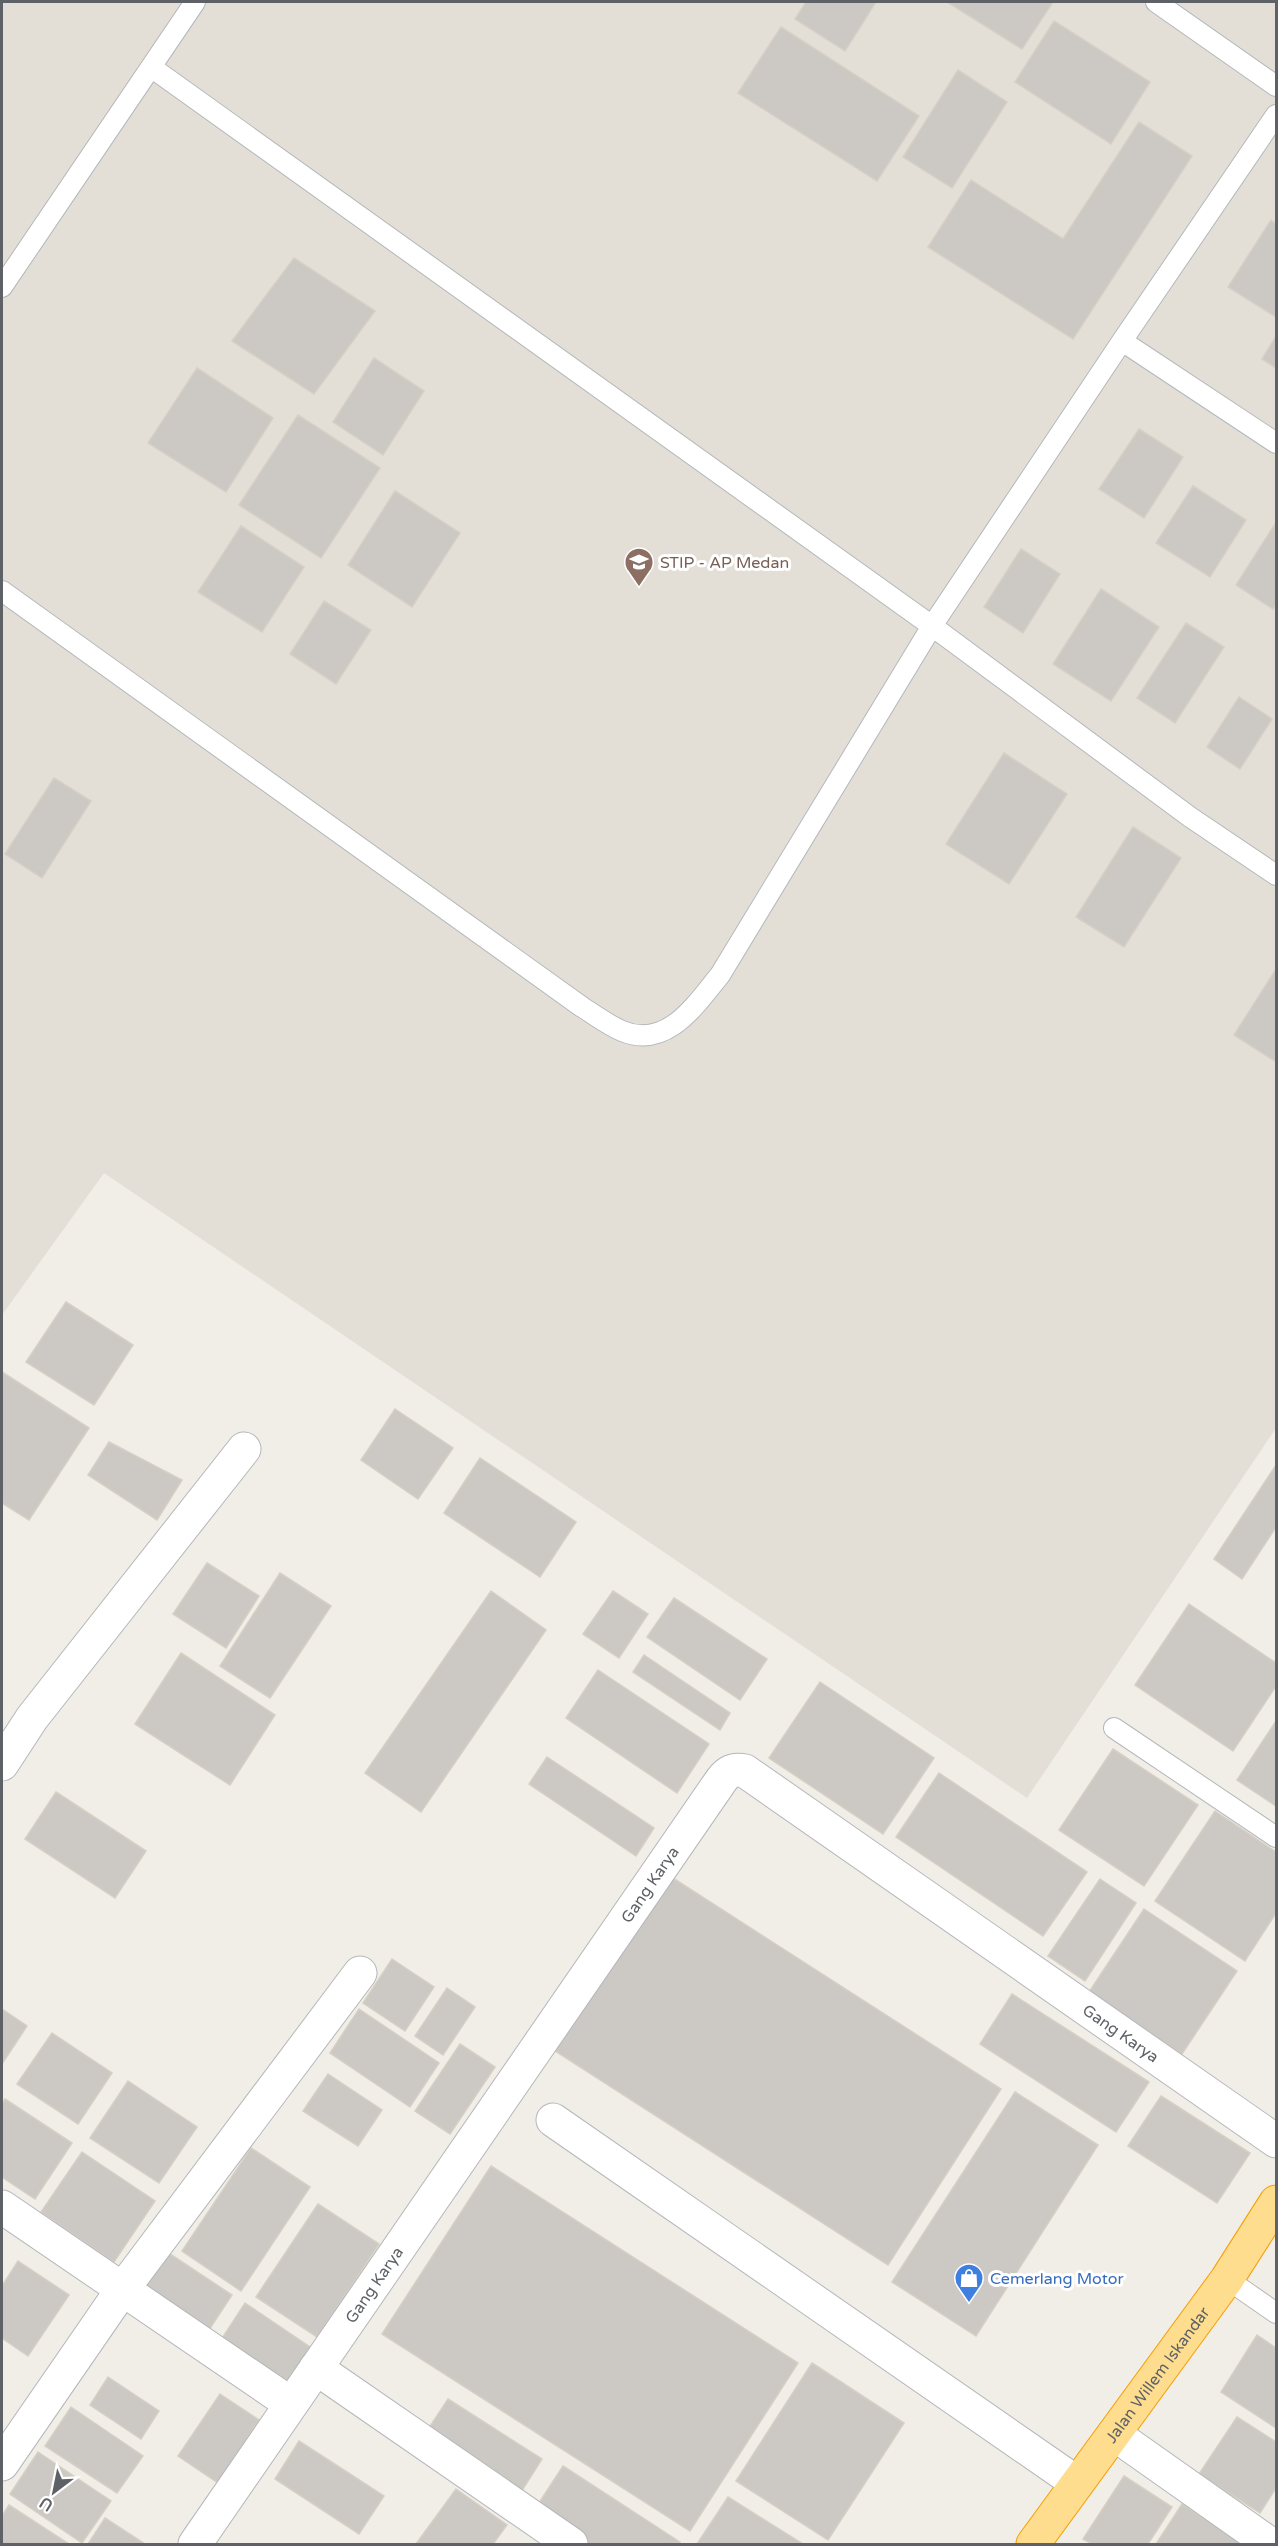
<svg xmlns="http://www.w3.org/2000/svg" width="1278" height="2546" font-family="'Varela Round',sans-serif">
	<style>
		.education { fill: #e3dfd7 }
		.building { fill: #ccc8c3; stroke: #d5cfc4; stroke-width: 1.5 }
		.lines { fill: none; stroke-linecap: round; stroke-linejoin: round }
		.lane-casing { stroke: #b4b7bb; stroke-width: 22 }
		.street-casing { stroke: #b4b7bb; stroke-width: 35 }
		.highway-casing { stroke: #f69e00; stroke-width: 35 }
		.lane { stroke: #fff; stroke-width: 20 }
		.street { stroke: #fff; stroke-width: 33 }
		.highway { stroke: #fedd8f; stroke-width: 33 }
		.labels { text-anchor: middle; stroke-width: 6; stroke-linejoin: round; paint-order: stroke }
		.education-label { font-size: 16px; fill: #785e54; stroke: #fff; text-anchor: start }
		.street-label { font-size: 16px; fill: #5e6267; stroke: #fff }
		.shop-label { font-size: 16px; fill: #366cbe; stroke: #fff; text-anchor: start }
	</style>
	<rect width="100%" height="100%" fill="#f0eee6"/>
	<!-- education -->
	<path class="education" d="M 2,2 L 1276,2 L 1276,1428 L 1027,1798 L 104,1173 L 2,1315 Z"/>
	<!-- building -->
	<path class="building" d="M 806,2 L 876,2 L 845,51 L 795,19 Z
		M 947,2 L 1053,2 L 1022,49 Z
		M 1054,21 L 1150,82 L 1111,144 L 1015,82 Z
		M 781,27 L 919,116 L 877,181 L 738,93 Z
		M 958,70 L 1007,102 L 952,188 L 903,157 Z
		M 1139,122 L 1192,156 L 1073,339 L 928,247 L 971,180 L 1063,239 Z
		M 1271,220 L 1276,224 L 1276,317 L 1228,287 Z
		M 294,258 L 375,311 L 314,394 L 232,341 Z
		M 1276,336 L 1276,368 L 1262,359 Z
		M 374,358 L 424,391 L 383,455 L 333,422 Z
		M 197,368 L 273,418 L 226,492 L 148,443 Z
		M 298,415 L 380,468 L 321,558 L 239,505 Z
		M 1139,429 L 1183,457 L 1144,518 L 1099,489 Z
		M 1193,486 L 1246,520 L 1210,577 L 1156,543 Z
		M 395,491 L 460,533 L 412,607 L 348,565 Z
		M 1275,524 L 1276,604 L 1273,609 L 1236,585 Z
		M 241,526 L 304,567 L 262,632 L 198,592 Z
		M 1021,549 L 1060,574 L 1023,633 L 984,607 Z
		M 1101,589 L 1159,627 L 1111,701 L 1053,664 Z
		M 324,601 L 371,630 L 336,684 L 290,654 Z
		M 1186,623 L 1224,647 L 1175,723 L 1137,698 Z
		M 1239,697 L 1272,719 L 1240,769 L 1207,747 Z
		M 1004,753 L 1067,794 L 1009,884 L 946,844 Z
		M 54,778 L 91,801 L 42,878 L 5,854 Z
		M 1133,827 L 1181,858 L 1124,947 L 1076,917 Z
		M 1276,969 L 1276,1062 L 1234,1035 Z
		M 66,1302 L 133,1345 L 94,1405 L 26,1362 Z
		M 2,1372 L 89,1428 L 29,1520 L 2,1503 Z
		M 395,1409 L 453,1448 L 418,1499 L 361,1460 Z
		M 109,1442 L 182,1480 L 157,1520 L 88,1475 Z
		M 480,1458 L 576,1522 L 540,1577 L 444,1513 Z
		M 1276,1465 L 1276,1527 L 1242,1579 L 1214,1559 Z
		M 207,1563 L 259,1596 L 226,1648 L 173,1614 Z
		M 280,1573 L 331,1606 L 270,1698 L 220,1666 Z
		M 491,1591 L 546,1630 L 421,1812 L 365,1773 Z
		M 613,1591 L 648,1614 L 619,1658 L 583,1634 Z
		M 674,1598 L 767,1659 L 740,1700 L 647,1637 Z
		M 1189,1604 L 1276,1663 L 1276,1686 L 1233,1751 L 1135,1685 Z
		M 181,1653 L 275,1715 L 230,1785 L 135,1724 Z
		M 644,1655 L 730,1713 L 720,1730 L 633,1672 Z
		M 598,1670 L 709,1744 L 677,1793 L 566,1718 Z
		M 820,1682 L 934,1758 L 883,1834 L 769,1758 Z
		M 1276,1721 L 1276,1806 L 1237,1780 Z
		M 1113,1749 L 1198,1805 L 1144,1886 L 1059,1830 Z
		M 547,1757 L 654,1828 L 636,1856 L 529,1784 Z
		M 939,1773 L 1087,1872 L 1043,1936 L 896,1837 Z
		M 56,1792 L 146,1851 L 115,1898 L 25,1839 Z
		M 1215,1811 L 1276,1852 L 1276,1913 L 1245,1961 L 1155,1901 Z
		M 662,1871 L 1001,2089 L 888,2265 L 549,2047 Z
		M 1100,1879 L 1136,1903 L 1085,1981 L 1048,1956 Z
		M 1144,1909 L 1237,1971 L 1182,2054 L 1089,1992 Z
		M 392,1959 L 434,1987 L 405,2031 L 363,2003 Z
		M 447,1988 L 475,2007 L 443,2055 L 415,2036 Z
		M 1012,1994 L 1149,2082 L 1116,2132 L 980,2044 Z
		M 2,2009 L 27,2026 L 2,2064 Z
		M 359,2009 L 439,2063 L 410,2107 L 330,2053 Z
		M 52,2033 L 112,2073 L 78,2124 L 17,2084 Z
		M 460,2044 L 495,2067 L 450,2134 L 415,2111 Z
		M 328,2074 L 382,2110 L 358,2146 L 303,2111 Z
		M 128,2081 L 197,2127 L 159,2183 L 90,2138 Z
		M 1015,2092 L 1098,2145 L 976,2336 L 892,2282 Z
		M 1161,2096 L 1250,2153 L 1217,2203 L 1128,2146 Z
		M 5,2099 L 72,2143 L 35,2199 L 2,2177 L 2,2104 Z
		M 251,2148 L 310,2187 L 241,2291 L 182,2251 Z
		M 82,2152 L 155,2201 L 114,2262 L 41,2212 Z
		M 491,2166 L 798,2363 L 690,2531 L 382,2334 Z
		M 318,2204 L 379,2244 L 317,2337 L 256,2297 Z
		M 167,2252 L 232,2295 L 203,2339 L 138,2296 Z
		M 18,2261 L 69,2295 L 28,2356 L 2,2338 L 2,2286 Z
		M 245,2303 L 313,2349 L 285,2391 L 217,2346 Z
		M 1257,2335 L 1276,2348 L 1276,2428 L 1221,2392 Z
		M 812,2363 L 904,2423 L 828,2540 L 736,2481 Z
		M 108,2377 L 159,2411 L 141,2439 L 90,2405 Z
		M 220,2394 L 259,2420 L 218,2483 L 178,2456 Z
		M 448,2399 L 542,2459 L 516,2500 L 421,2440 Z
		M 71,2407 L 143,2456 L 117,2493 L 45,2446 Z
		M 1237,2417 L 1276,2442 L 1276,2488 L 1260,2513 L 1199,2474 Z
		M 299,2441 L 384,2496 L 359,2534 L 275,2479 Z
		M 38,2452 L 111,2501 L 82,2543 L 10,2494 Z
		M 563,2466 L 680,2542 L 678,2544 L 582,2544 L 533,2512 Z
		M 1124,2476 L 1172,2507 L 1148,2544 L 1092,2544 L 1083,2539 Z
		M 456,2489 L 507,2525 L 493,2544 L 416,2544 Z
		M 728,2497 L 803,2544 L 697,2544 Z
		M 1182,2504 L 1243,2544 L 1156,2544 Z
		M 9,2505 L 69,2544 L 2,2544 L 2,2516 Z
		M 105,2518 L 145,2544 L 88,2544 Z"/>
	<g class="lines">
		<!-- lane casing -->
		<g class="lane-casing">
			<path id="lane" d="M 1156,2 L 1276,86
				M 151,67 L 932,626 L 1190,817 L 1276,875
				M 2,287 L 195,2
				M 1122,341 L 1276,443
				M 2,591 L 582,1007 C 595,1015 608,1025 622,1031 C 667,1050 696,1004 720,975 L 932,626 L 1122,341 L 1276,115
				M 1114,1728 L 1276,1837
				M 1227,2279 L 1276,2313"/>
		</g>
		<!-- street casing -->
		<g class="street-casing">
			<g id="street">
				<path d="M 2,1764 L 32,1718 L 244,1449"/>
				<path d="M 553,2120 L 1077,2483"/>
				<path d="M 2,2207 L 291,2404"/>
				<path d="M 316,2368 L 571,2544"/>
				<path d="M 1114,2434 L 1270,2544"/>
				<path d="M 2,2464 L 122,2290 L 360,1973"/>
				<path id="s1" d="M 195,2544 L 718,1785 C 725,1774 731,1768 745,1771 L 1276,2141"/>
			</g>
		</g>
		<!-- highway casing -->
		<g class="highway-casing">
			<g id="highway">
				<path id="s2" d="M 1033,2544 L 1227,2279 L 1276,2202"/>
			</g>
		</g>
		<!-- lane -->
		<use href="#lane" class="lane"/>
		<!-- street -->
		<use href="#street" class="street"/>
		<!-- highway -->
		<use href="#highway" class="highway"/>
	</g>
	<!-- icons -->
	<defs>
		<g id="university-pin" transform="scale(1.5)"><path d="M0 17L-7.5 6A9.5 9.5 0 1 1 7.5 6Z" fill="#8d6e63" stroke="#fff"/><path d="M0-5L7-2L0 1L-7-2ZM-4 1L0 2.5L4 1V4Q0 6-4 4Z" fill="#fff"/></g>
		<g id="shop-pin" transform="scale(1.5)"><path d="M0 17L-7.5 6A9.5 9.5 0 1 1 7.5 6Z" fill="#3f7fe0" stroke="#fff"/><path d="M-5-2.5h2.3a2.7 3.5 0 0 1 5.4 0H5L5.5 6h-11ZM-1.5-2.5h3a1.5 2.3 0 0 0-3 0Z" fill="#fff"/></g>
	</defs>
	<g fill-rule="evenodd">
		<use href="#university-pin" x="639" y="562"/>
		<use href="#shop-pin" x="969" y="2278"/>
	</g>
	<g class="labels">
		<!-- education labels -->
		<g class="education-label">
			<text x="660" y="568">STIP - AP Medan</text>
		</g>
		<!-- street labels -->
		<g class="street-label">
			<text dy="6" stroke="none"><textPath href="#s1" startOffset="801">Gang Karya</textPath></text>
			<text dy="6" stroke="none"><textPath href="#s1" startOffset="1413">Gang Karya</textPath></text>
			<text dy="6" stroke="none"><textPath href="#s1" startOffset="315">Gang Karya</textPath></text>
			<text dy="6" stroke="none"><textPath href="#s2" startOffset="210">Jalan Willem Iskandar</textPath></text>
		</g>
		<!-- shop labels -->
		<g class="shop-label">
			<text x="990" y="2284">Cemerlang Motor</text>
		</g>
	</g>
	<!-- border -->
	<rect width="1278" height="2546" fill="none" stroke="#5e6267" stroke-width="6"/>
	<!-- north arrow -->
	<g transform="translate(54 2492) rotate(212)" stroke="#ffffff" stroke-width="4.5" paint-order="stroke">
	<path d="M0-4.5L10 22L0 15L-10 22Z" fill="#5e6267"/>
	<text y="-9" font-size="16" font-weight="bold" text-anchor="middle" fill="#5e6267">U</text>
	</g>
</svg>
